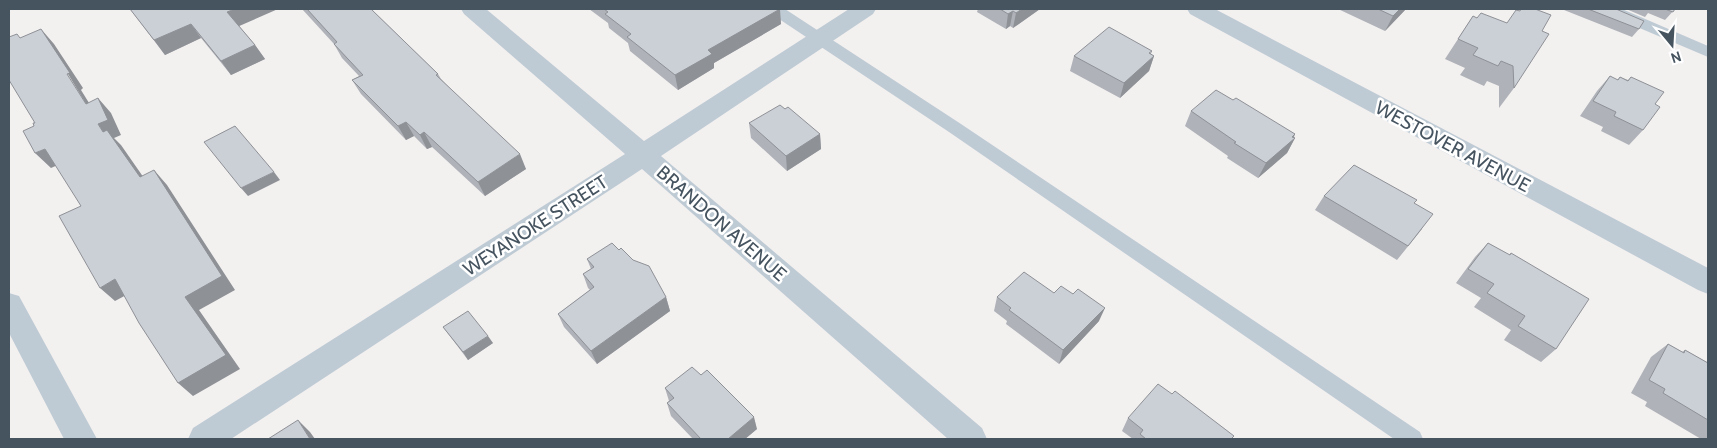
<svg xmlns="http://www.w3.org/2000/svg" width="1717" height="448" font-family="Cabin,sans-serif">
	<style>
		.lines { fill: none; stroke-linecap: round; stroke-linejoin: round }
		.service { fill: #bfcbd4; fill-rule: evenodd }
		.minor { fill: #bfcbd4; fill-rule: evenodd }
		.wall { fill: #afb2b8 }
		.shaded-wall { fill: #8e9196 }
		.building { fill: #cbcfd6; stroke: #8e9196 }
		.labels { text-anchor: middle; stroke-width: 5; stroke-linejoin: round; paint-order: stroke }
		.street-label { font-size: 19px; fill: #465460; stroke: #fff }
	</style>
	<rect width="100%" height="100%" fill="#f3f0f0"/>
	<g class="lines">
		<!-- service -->
		<path class="service" d="M 767,9 L 785,9 L 961,124 L 1420,432 L 1423,439 L 1394,439 L 949,132 L 770,13 Z
			M 1601,9 L 1622,9 L 1708,46 L 1708,57 L 1604,13 Z"/>
		<!-- minor -->
		<path class="minor" d="M 461,9 L 486,9 L 644,141 L 849,9 L 876,9 L 873,14 L 661,156 L 982,428 L 987,439 L 948,439 L 642,169 L 231,439 L 188,439 L 193,428 L 625,154 L 464,14 Z
			M 1187,9 L 1215,9 L 1708,268 L 1708,294 L 1698,290 L 1190,14 Z
			M 9,293 L 19,296 L 97,439 L 64,439 L 9,333 Z"/>
	</g>
	<!-- wall -->
	<path class="wall" d="M 130,9 L 239,26 L 255,45 L 265,59 L 231,75 L 201,38 L 165,55 Z
		M 302,9 L 371,9 L 438,74 L 441,79 L 526,169 L 485,196 L 432,147 L 427,149 L 414,136 L 406,140 L 361,94 L 352,80 L 359,76 L 342,58 L 334,44 Z
		M 589,9 L 779,9 L 781,24 L 714,63 L 714,68 L 678,90 L 630,51 L 628,43 L 609,28 L 608,23 Z
		M 978,9 L 1040,9 L 1013,28 L 1010,26 L 1006,29 L 977,12 Z
		M 1338,9 L 1406,9 L 1385,31 Z
		M 1565,9 L 1616,9 L 1639,29 L 1632,37 L 1564,10 Z
		M 1626,9 L 1675,9 L 1665,20 L 1648,13 L 1645,17 Z
		M 1473,16 L 1477,18 L 1507,23 L 1542,31 L 1514,88 L 1499,108 L 1499,86 L 1487,81 L 1484,86 L 1460,75 L 1465,68 L 1445,59 Z
		M 1151,54 L 1154,56 L 1149,71 L 1120,98 L 1070,71 L 1074,56 Z
		M 1610,76 L 1617,80 L 1620,77 L 1628,80 L 1631,77 L 1655,104 L 1643,130 L 1629,145 L 1601,131 L 1603,127 L 1580,116 L 1597,91 Z
		M 1233,100 L 1295,134 L 1294,137 L 1295,138 L 1287,153 L 1258,178 L 1227,158 L 1228,156 L 1185,126 L 1191,111 Z
		M 749,123 L 820,134 L 821,149 L 787,171 L 751,138 Z
		M 1324,196 L 1415,204 L 1422,229 L 1397,260 L 1315,210 Z
		M 1488,243 L 1509,255 L 1511,253 L 1556,349 L 1541,362 L 1504,340 L 1511,330 L 1474,307 L 1481,298 L 1456,283 L 1475,257 Z
		M 587,259 L 666,297 L 670,311 L 597,364 L 564,327 L 558,314 L 590,290 L 588,288 L 583,274 L 591,269 Z
		M 1054,293 L 1099,321 L 1059,364 L 1006,324 L 1007,321 L 994,311 L 997,297 Z
		M 443,327 L 493,343 L 468,360 Z
		M 1668,344 L 1682,352 L 1685,350 L 1708,363 L 1708,439 L 1701,439 L 1645,406 L 1647,402 L 1631,393 L 1651,357 Z
		M 665,388 L 757,429 L 745,439 L 693,439 L 671,416 L 667,403 L 669,401 Z
		M 1128,418 L 1231,439 L 1133,439 L 1122,431 Z"/>
	<!-- shaded-wall -->
	<path class="shaded-wall" d="M 235,9 L 278,9 L 237,27 L 227,12 Z
		M 780,9 L 781,24 L 714,63 L 714,68 L 678,90 L 675,75 L 708,50 Z
		M 1022,9 L 1040,9 L 1013,28 L 1016,13 Z
		M 1400,9 L 1406,9 L 1385,31 L 1393,16 Z
		M 1013,11 L 1010,26 L 1006,29 L 1008,14 Z
		M 191,24 L 201,38 L 165,55 L 154,40 Z
		M 41,29 L 54,44 L 83,88 L 81,90 L 99,119 L 86,104 Z
		M 255,45 L 265,59 L 231,75 L 221,61 Z
		M 1152,51 L 1148,61 L 1154,56 L 1149,71 L 1120,98 L 1124,83 Z
		M 98,98 L 111,113 L 121,135 L 114,138 L 121,145 L 153,191 L 140,177 L 103,132 L 98,124 Z
		M 406,122 L 414,136 L 406,140 L 398,126 Z
		M 424,132 L 432,147 L 427,149 L 420,135 Z
		M 820,134 L 821,149 L 787,171 L 786,156 Z
		M 1295,134 L 1292,140 L 1295,138 L 1287,153 L 1258,178 L 1266,163 Z
		M 45,149 L 60,164 L 51,168 L 35,153 Z
		M 520,154 L 526,169 L 485,196 L 478,182 Z
		M 154,170 L 167,185 L 235,290 L 199,310 L 240,369 L 193,396 L 178,383 L 185,297 Z
		M 274,172 L 280,180 L 248,196 L 241,188 Z
		M 115,279 L 130,293 L 115,301 L 100,288 Z
		M 666,297 L 670,311 L 597,364 L 591,351 Z
		M 1105,308 L 1099,321 L 1059,364 L 1063,350 Z
		M 488,336 L 493,343 L 468,360 L 463,352 Z
		M 754,417 L 757,429 L 745,439 L 728,439 Z
		M 298,420 L 310,432 L 315,439 L 310,439 Z"/>
	<!-- building -->
	<path class="building" d="M 130,9 L 235,9 L 227,12 L 255,45 L 221,61 L 191,24 L 154,40 Z
		M 307,9 L 371,9 L 438,74 L 436,75 L 520,154 L 478,182 L 424,132 L 420,135 L 406,122 L 398,126 L 352,80 L 363,75 L 334,44 L 337,42 Z
		M 604,9 L 780,9 L 708,50 L 712,54 L 675,75 L 627,37 L 631,34 L 605,14 L 608,12 Z
		M 1000,9 L 1022,9 L 1016,13 L 1013,11 L 1008,14 Z
		M 1378,9 L 1400,9 L 1393,16 Z
		M 1521,9 L 1535,9 L 1551,15 L 1542,31 L 1549,34 L 1514,88 L 1513,66 L 1501,61 L 1498,66 L 1473,55 L 1478,48 L 1458,39 L 1473,16 L 1477,18 L 1481,13 L 1507,23 L 1516,10 L 1520,11 Z
		M 1588,9 L 1616,9 L 1644,21 L 1639,29 Z
		M 1665,9 L 1675,9 L 1673,12 Z
		M 1109,27 L 1152,51 L 1149,53 L 1154,56 L 1124,83 L 1074,56 Z
		M 41,29 L 70,73 L 67,74 L 86,104 L 98,98 L 108,120 L 98,124 L 103,132 L 107,130 L 140,177 L 154,170 L 222,276 L 185,297 L 226,355 L 178,383 L 139,323 L 115,279 L 100,288 L 59,216 L 81,206 L 45,149 L 35,153 L 23,131 L 34,126 L 33,123 L 35,123 L 9,80 L 9,37 L 17,34 L 20,38 Z
		M 1610,76 L 1618,80 L 1620,77 L 1628,81 L 1631,77 L 1664,92 L 1655,104 L 1660,107 L 1643,130 L 1614,116 L 1616,112 L 1593,101 Z
		M 1216,90 L 1233,100 L 1236,98 L 1295,134 L 1292,137 L 1295,138 L 1266,163 L 1234,143 L 1236,142 L 1191,111 Z
		M 780,105 L 785,109 L 788,107 L 820,134 L 786,156 L 749,123 Z
		M 235,126 L 274,172 L 241,188 L 204,142 Z
		M 1354,165 L 1417,200 L 1414,203 L 1433,214 L 1408,246 L 1324,196 Z
		M 612,243 L 619,250 L 621,248 L 633,260 L 649,266 L 666,297 L 591,351 L 558,314 L 594,287 L 583,274 L 594,267 L 587,259 Z
		M 1488,243 L 1510,255 L 1511,253 L 1589,299 L 1556,349 L 1518,326 L 1525,316 L 1487,293 L 1494,284 L 1468,269 Z
		M 1024,272 L 1054,293 L 1061,286 L 1073,294 L 1078,289 L 1105,308 L 1063,350 L 1009,310 L 1011,308 L 997,297 Z
		M 468,311 L 488,336 L 463,352 L 443,327 Z
		M 1668,344 L 1684,353 L 1685,350 L 1708,363 L 1708,420 L 1663,393 L 1665,389 L 1649,380 Z
		M 692,367 L 701,375 L 707,370 L 754,417 L 728,439 L 701,439 L 667,403 L 674,398 L 665,388 Z
		M 1158,384 L 1172,394 L 1175,391 L 1234,436 L 1231,439 L 1146,439 L 1140,434 L 1143,430 L 1128,418 Z
		M 298,420 L 310,439 L 268,439 Z"/>
	<g class="labels">
		<!-- street labels -->
		<g class="street-label">
			<text transform="translate(1453 146) rotate(28)" y="7">WESTOVER AVENUE</text>
			<text transform="translate(722 223) rotate(41)" y="7">BRANDON AVENUE</text>
			<text transform="translate(535 225) rotate(-33)" y="7">WEYANOKE STREET</text>
		</g>
	</g>
	<!-- border -->
	<rect width="1717" height="448" fill="none" stroke="#465460" stroke-width="20"/>
	<!-- north arrow -->
	<g transform="translate(1672 45) rotate(162)" stroke="#ffffff" stroke-width="4" paint-order="stroke">
	<path d="M0-4L9 19L0 12L-9 19Z" fill="#465460"/>
	<text y="-8" font-size="14" font-weight="bold" text-anchor="middle" fill="#465460">N</text>
	</g>
</svg>
